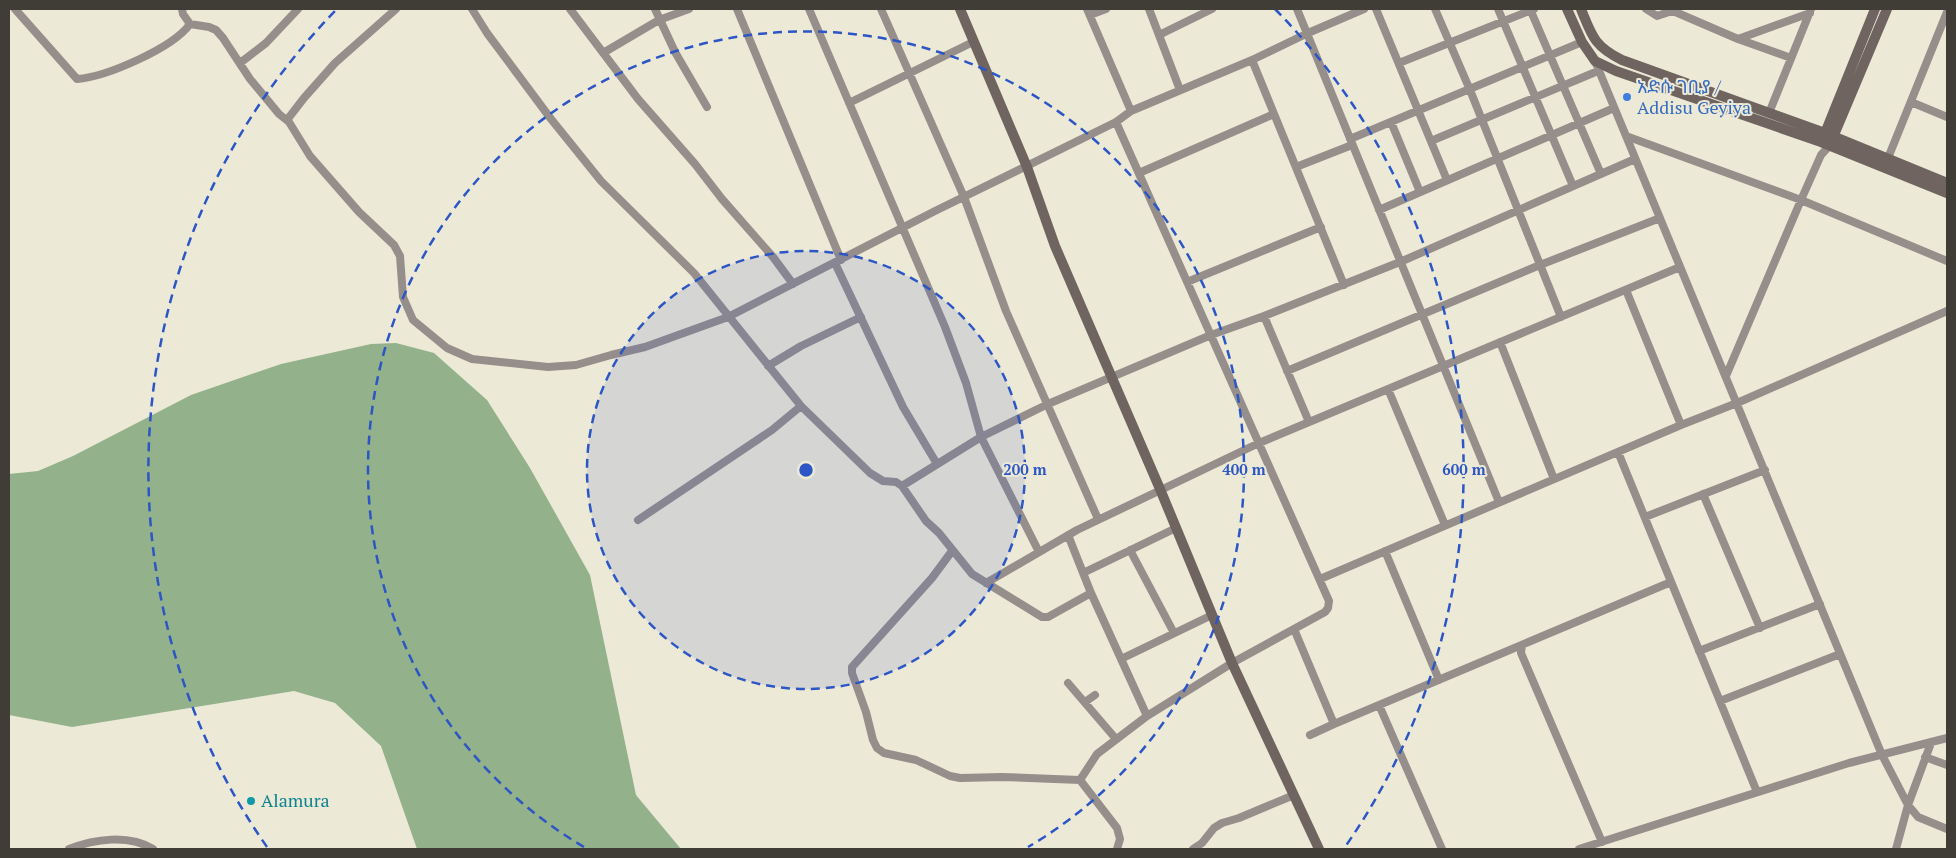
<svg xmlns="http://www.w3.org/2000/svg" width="1956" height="858" font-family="'PT Serif','Noto Sans Ethiopic',serif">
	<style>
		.forest { fill: #93b18a }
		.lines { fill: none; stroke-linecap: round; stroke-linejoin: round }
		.street { stroke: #968e8b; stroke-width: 8 }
		.secondary { stroke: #6f645f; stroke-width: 10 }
		.ring { fill: none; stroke: #2c56c5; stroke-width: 2.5; stroke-dasharray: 9 6 }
		.shop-dot { fill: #3f7fe0; stroke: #ede9d7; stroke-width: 2 }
		.culture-dot { fill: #0f9aa8; stroke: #ede9d7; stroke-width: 2 }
		.labels { text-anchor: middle; stroke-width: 4; stroke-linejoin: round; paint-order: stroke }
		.shop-label { font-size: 18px; fill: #366cbe; stroke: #ede9d7; text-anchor: start }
		.culture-label { font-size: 18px; fill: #0d838f; stroke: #ede9d7; text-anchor: start }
		.centre { fill: #2c56c5; stroke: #ede9d7; stroke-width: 2.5 }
		.ring-label { font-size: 15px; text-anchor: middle; font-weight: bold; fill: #2c56c5; stroke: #ede9d7; stroke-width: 4; stroke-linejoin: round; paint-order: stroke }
	</style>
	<rect width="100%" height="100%" fill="#ede9d7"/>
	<!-- forest -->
	<path class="forest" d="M 396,343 L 434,353 L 487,400 L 530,468 L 590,575 L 636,795 L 681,849 L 417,849 L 381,746 L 335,703 L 294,691 L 72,727 L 9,715 L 9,474 L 38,471 L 73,456 L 191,395 L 281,364 L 371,344 Z"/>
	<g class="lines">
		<!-- street -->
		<path class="street" d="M 15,9 L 77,79 C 106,77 173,48 190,24
			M 182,9 L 183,14 L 190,24 L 209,27 L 216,30 L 223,38 L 250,79 L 279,114 L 289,122 L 310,156 L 359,212 L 394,245 L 400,256 L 403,297 L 413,320 L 447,348 L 472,359 L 548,367 L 576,365 L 611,355 L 645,347 L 728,317 L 935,211 L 1116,122 L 1131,111 L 1252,60 L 1308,33 L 1364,9
			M 472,9 L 487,33 L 551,119 L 601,181 L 694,273 L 801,406 L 870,473 L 883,481 L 896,482 L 902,486 L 926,521 L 939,533 L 972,574 L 1042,617 L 1048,617 L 1091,593
			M 570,9 L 638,99 L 695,164 L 722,199 L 773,257 L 793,284
			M 655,9 L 675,52 L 707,107
			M 737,9 L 841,260
			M 809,9 L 945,327 L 966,383 L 981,437 L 1039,552
			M 881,9 L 964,197 L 1006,311 L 1098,519
			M 1087,9 L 1131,111
			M 1149,9 L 1180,90
			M 1297,9 L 1499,502
			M 1376,9 L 1447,180
			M 1435,9 L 1470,90 L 1561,317
			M 1498,9 L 1573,186
			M 1530,9 L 1601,174
			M 1646,9 L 1657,16 L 1675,10
			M 1673,11 L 1738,39 L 1791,58
			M 1090,15 L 1106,9
			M 1159,35 L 1212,9
			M 1738,39 L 1810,13
			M 603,53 L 659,20 L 689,9
			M 1252,60 L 1344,285
			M 1595,61 L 1882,755 L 1908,805 L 1918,817 L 1947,829
			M 240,63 L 266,43 L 298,9
			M 1399,63 L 1534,9
			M 1911,102 L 1947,117
			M 849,103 L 973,42
			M 1769,113 L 1811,9
			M 287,120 L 304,98 L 335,63 L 396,9
			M 1391,122 L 1420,192
			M 1626,136 L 1801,200 L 1947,261
			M 1350,139 L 1582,42
			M 1431,141 L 1598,71
			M 1886,163 L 1947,12
			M 1296,167 L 1352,145
			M 1139,173 L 1274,114
			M 1379,210 L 1614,108
			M 835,263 L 903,407 L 937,464
			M 1187,282 L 1321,227
			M 1626,290 L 1681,425
			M 1264,316 L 1309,422
			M 1500,342 L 1554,479
			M 768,366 L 801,346 L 861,317
			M 1287,371 L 1540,265 L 1660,218
			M 1726,376 L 1801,200 L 1821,155 L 1830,145
			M 1388,389 L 1445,525
			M 1618,452 L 1757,792
			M 902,486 L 981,437 L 1048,404 L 1211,335 L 1264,316 L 1400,262 L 1635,159
			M 1703,494 L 1760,628
			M 1645,517 L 1765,470
			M 638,520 L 772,430 L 801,406
			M 1068,535 L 1091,593 L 1147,716
			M 1130,550 L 1174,633
			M 952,551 L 932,578 L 852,667 L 852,673 L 866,712 L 873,740 L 877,748 L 884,753 L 916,760 L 950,776 L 960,778 L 1002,777 L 1080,780 L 1117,828 L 1120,839 L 1117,849
			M 1385,551 L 1439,680
			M 1083,573 L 1176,528
			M 1320,579 L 1681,425 L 1737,403 L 1947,311
			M 986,583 L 1077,530 L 1259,443 L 1680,267
			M 1294,629 L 1334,724 L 1671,582
			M 1522,645 L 1521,653 L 1602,842
			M 1699,651 L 1820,604
			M 1121,659 L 1212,615
			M 1068,683 L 1116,739
			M 1720,701 L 1840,654
			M 1085,702 L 1095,695
			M 1379,705 L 1442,849
			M 1310,735 L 1334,724
			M 1925,757 L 1947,765
			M 1080,780 L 1097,754 L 1147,716 L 1232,663 L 1325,612 L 1328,608 L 1329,601 L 1116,122
			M 69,849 C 94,839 129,834 153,849
			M 1193,849 L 1202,843 L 1214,828 L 1222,823 L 1239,818 L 1294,795
			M 1579,849 L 1849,763 L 1947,738
			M 1896,849 L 1908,805 L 1931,743"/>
		<!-- secondary -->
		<path class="secondary" d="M 960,9 L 1027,167 L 1055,246 L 1160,489 L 1232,663 L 1319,849
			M 1567,9 L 1582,42 L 1595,61 L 1616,71 L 1821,142 L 1947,193
			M 1581,9 C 1592,36 1594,46 1622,60 L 1825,133 L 1947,183
			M 1823,138 L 1875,9
			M 1831,142 L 1887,9"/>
	</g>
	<!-- distance rings -->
	<circle cx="806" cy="470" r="219" fill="#2c56c5" fill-opacity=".12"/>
	<g class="ring">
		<circle cx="806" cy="470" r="219"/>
		<path d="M584 847A438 438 0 1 1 1028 847"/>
		<path d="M267 847A658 658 0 0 1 337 9M1275 9A658 658 0 0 1 1345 847"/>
	</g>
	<!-- markers -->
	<circle class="shop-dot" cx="1627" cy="97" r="5"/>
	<circle class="culture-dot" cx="251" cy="801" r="5"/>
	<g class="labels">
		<!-- shop labels -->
		<g class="shop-label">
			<text x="1637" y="93">አድሱ ገቢያ /<tspan x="1637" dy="21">Addisu Geyiya</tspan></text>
		</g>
		<!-- culture labels -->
		<g class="culture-label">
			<text x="261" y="807">Alamura</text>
		</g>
	</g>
	<circle cx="806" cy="470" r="8" class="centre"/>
	<g class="ring-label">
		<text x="1025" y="475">200 m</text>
		<text x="1244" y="475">400 m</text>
		<text x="1464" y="475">600 m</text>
	</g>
	<!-- border -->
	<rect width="1956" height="858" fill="none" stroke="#3f3d36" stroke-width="20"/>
</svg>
